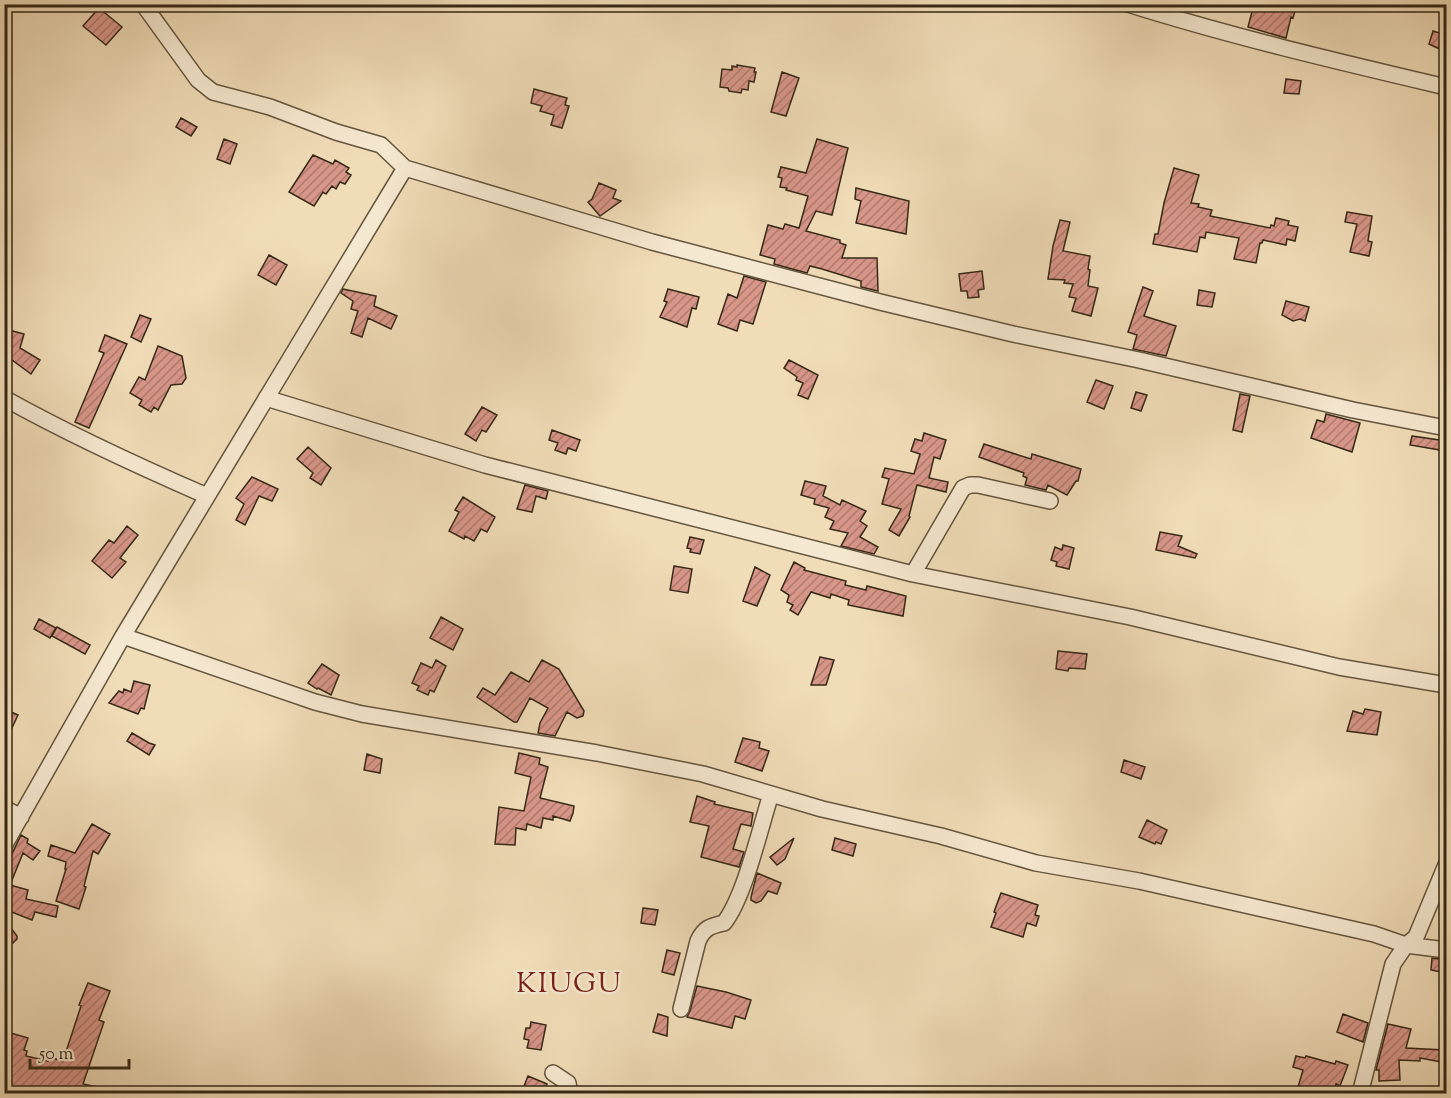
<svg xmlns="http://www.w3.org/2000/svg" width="1451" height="1098" font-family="'Sorts Mill Goudy',serif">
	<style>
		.building { fill: url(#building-hatch); stroke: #352816; stroke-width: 1.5 }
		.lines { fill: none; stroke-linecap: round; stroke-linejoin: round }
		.minor-casing { stroke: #64553e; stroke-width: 18 }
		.minor { stroke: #f5e8d0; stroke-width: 15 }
		.labels { text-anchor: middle; stroke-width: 4.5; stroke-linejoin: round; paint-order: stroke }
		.quarter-label { font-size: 28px; letter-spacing: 1.5px; fill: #7a1f14; stroke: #f5e8d0 }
	</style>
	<defs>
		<pattern id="building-hatch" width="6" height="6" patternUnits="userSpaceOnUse" patternTransform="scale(1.5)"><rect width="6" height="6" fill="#d89689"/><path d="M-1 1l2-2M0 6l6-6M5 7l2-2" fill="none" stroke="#b07a6f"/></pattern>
	</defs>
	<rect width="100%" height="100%" fill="#f0dcb7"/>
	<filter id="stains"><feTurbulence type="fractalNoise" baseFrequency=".00333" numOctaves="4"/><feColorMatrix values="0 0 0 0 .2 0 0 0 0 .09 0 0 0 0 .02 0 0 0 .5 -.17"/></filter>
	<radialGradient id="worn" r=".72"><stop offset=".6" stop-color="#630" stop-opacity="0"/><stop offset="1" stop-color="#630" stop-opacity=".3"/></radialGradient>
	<!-- building -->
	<path class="building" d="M 1254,4 L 1297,4 L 1293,18 L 1291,17 L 1286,38 L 1248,27 Z
		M 99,8 L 122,27 L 106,45 L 83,26 Z
		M 1433,31 L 1446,35 L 1446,52 L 1429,44 Z
		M 737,65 L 755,68 L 754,72 L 756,72 L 754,82 L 749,81 L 748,90 L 742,89 L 741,93 L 729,91 L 728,88 L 720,87 L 722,69 L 732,70 L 732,66 L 737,67 Z
		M 782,72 L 799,78 L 786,116 L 771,112 Z
		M 1286,79 L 1301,81 L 1299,94 L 1284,93 Z
		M 534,89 L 567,98 L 565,105 L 569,106 L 562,128 L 551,125 L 554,115 L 540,111 L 542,106 L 531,103 Z
		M 181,118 L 197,127 L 191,136 L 176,127 Z
		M 224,139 L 237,144 L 230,164 L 217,159 Z
		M 817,139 L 848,148 L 832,215 L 816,211 L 806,231 L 840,240 L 840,243 L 846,245 L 842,258 L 877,258 L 878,291 L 861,287 L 861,281 L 822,269 L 810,266 L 807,273 L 774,264 L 775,259 L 760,255 L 768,225 L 783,229 L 785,224 L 799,228 L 808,196 L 786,190 L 787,188 L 780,187 L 782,178 L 778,177 L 781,167 L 806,173 Z
		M 313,155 L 333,164 L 335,160 L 349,168 L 346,172 L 351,175 L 345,184 L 340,182 L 336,189 L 332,186 L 326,194 L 323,192 L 314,206 L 289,192 Z
		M 1174,168 L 1199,175 L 1191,203 L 1199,204 L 1198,207 L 1212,210 L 1210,216 L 1270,228 L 1271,225 L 1274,226 L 1276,218 L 1289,221 L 1288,225 L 1298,227 L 1295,241 L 1287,239 L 1286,245 L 1263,240 L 1262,243 L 1260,243 L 1256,263 L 1234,259 L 1239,238 L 1206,232 L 1205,238 L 1200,237 L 1197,252 L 1153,244 L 1155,234 L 1158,234 L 1164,203 Z
		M 599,183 L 616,190 L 613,198 L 621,201 L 600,216 L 588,202 L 592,199 Z
		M 856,188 L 909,201 L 906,234 L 856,223 L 861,201 L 855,199 Z
		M 1347,212 L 1372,216 L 1368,241 L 1372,242 L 1369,256 L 1350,252 L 1357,224 L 1345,222 Z
		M 1060,220 L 1070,222 L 1063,251 L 1090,256 L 1088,269 L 1090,270 L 1088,286 L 1098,288 L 1091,316 L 1072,311 L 1076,298 L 1069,297 L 1073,284 L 1064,283 L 1065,280 L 1048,279 L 1053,246 Z
		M 269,255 L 287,265 L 276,285 L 258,275 Z
		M 982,271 L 984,289 L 978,290 L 979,297 L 968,298 L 967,291 L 961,291 L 959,274 Z
		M 744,276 L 766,282 L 753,324 L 740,320 L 737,331 L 718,324 L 728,294 L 737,298 Z
		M 1143,287 L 1153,291 L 1144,316 L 1176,326 L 1166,356 L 1133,349 L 1137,335 L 1128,332 Z
		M 343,289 L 376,296 L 374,306 L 397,316 L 391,329 L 368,318 L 362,337 L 351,333 L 358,311 L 351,309 L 353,301 L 341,293 Z
		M 668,289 L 699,297 L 696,309 L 692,308 L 687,327 L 660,317 L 667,302 L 664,301 Z
		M 1199,290 L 1215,293 L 1212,307 L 1197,305 Z
		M 1286,301 L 1309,307 L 1305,321 L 1300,319 L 1293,321 L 1282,315 Z
		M 140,315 L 151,319 L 141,342 L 131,337 Z
		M 9,330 L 24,334 L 20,348 L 40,360 L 31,374 L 4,354 L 4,335 L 7,336 Z
		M 105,335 L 127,344 L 89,428 L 75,422 L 104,353 L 99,351 Z
		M 158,346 L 182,356 L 186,378 L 182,384 L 171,385 L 158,410 L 154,407 L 151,412 L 139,405 L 142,400 L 130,393 L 139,377 L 145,380 Z
		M 789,360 L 818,375 L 808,399 L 798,395 L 803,383 L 796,380 L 797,377 L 784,368 Z
		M 1096,380 L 1113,386 L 1104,409 L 1087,402 Z
		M 1136,392 L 1147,395 L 1141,411 L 1131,408 Z
		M 1240,394 L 1250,396 L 1242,432 L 1233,430 Z
		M 482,407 L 497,415 L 486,432 L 482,430 L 476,441 L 465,434 Z
		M 1326,414 L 1360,423 L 1352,452 L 1311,438 L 1317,420 L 1324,422 Z
		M 552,430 L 580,440 L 576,451 L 568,448 L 566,454 L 555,450 L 558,443 L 549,440 Z
		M 924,433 L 946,440 L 940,459 L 934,457 L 929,478 L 948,482 L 946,492 L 917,485 L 909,516 L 910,517 L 899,536 L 889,530 L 901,509 L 882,504 L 889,479 L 882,477 L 885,468 L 914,474 L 920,454 L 911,451 L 915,439 L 922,441 Z
		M 1412,436 L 1446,441 L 1446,451 L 1410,445 Z
		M 984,444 L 1031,459 L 1032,454 L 1081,469 L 1078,481 L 1076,481 L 1067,495 L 1048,485 L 1046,490 L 1025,485 L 1027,478 L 1023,476 L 1024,473 L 979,457 Z
		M 308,447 L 331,468 L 321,485 L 310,478 L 313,473 L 297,459 Z
		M 252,477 L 278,489 L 272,501 L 259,496 L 245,525 L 236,520 L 244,504 L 236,498 Z
		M 805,481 L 826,486 L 823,496 L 840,505 L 842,500 L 866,511 L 860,521 L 867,526 L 860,537 L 878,547 L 874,554 L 841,546 L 848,533 L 830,529 L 834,521 L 825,517 L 829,508 L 814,504 L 815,499 L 801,495 Z
		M 525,485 L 548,491 L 546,499 L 536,496 L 532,512 L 517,509 Z
		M 463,497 L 495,517 L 487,532 L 481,529 L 474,541 L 465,536 L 464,539 L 449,531 L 459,512 L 455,510 Z
		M 127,526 L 138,535 L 120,558 L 126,562 L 112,578 L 92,561 L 109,540 L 114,543 Z
		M 1160,532 L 1182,536 L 1178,546 L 1197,554 L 1195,558 L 1156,550 Z
		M 690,537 L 704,540 L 700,554 L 690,552 L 691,549 L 687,548 Z
		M 1063,545 L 1074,548 L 1069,569 L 1056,566 L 1057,562 L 1051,560 L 1055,547 L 1062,550 Z
		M 794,562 L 805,568 L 804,570 L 846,581 L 845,585 L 866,590 L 867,586 L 906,596 L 903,616 L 848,605 L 849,600 L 831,594 L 830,598 L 811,592 L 798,615 L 790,610 L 793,605 L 787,602 L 789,595 L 781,590 Z
		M 674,566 L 692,569 L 688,593 L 670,590 Z
		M 755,567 L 770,575 L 757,606 L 743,601 Z
		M 441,617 L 463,629 L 453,650 L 430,638 Z
		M 39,619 L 56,628 L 50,638 L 34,629 Z
		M 57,627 L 90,645 L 85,654 L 52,636 Z
		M 1058,651 L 1087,654 L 1085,669 L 1069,668 L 1068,671 L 1056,669 Z
		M 820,657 L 834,660 L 826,685 L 811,685 Z
		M 436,660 L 446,666 L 434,692 L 430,690 L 428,695 L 417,690 L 419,686 L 412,683 L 421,663 L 432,668 Z
		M 542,660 L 559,669 L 584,711 L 583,716 L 577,718 L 567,712 L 555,736 L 538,733 L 540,723 L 548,708 L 530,698 L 517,722 L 514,722 L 477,697 L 483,688 L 495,695 L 511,672 L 529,682 Z
		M 322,664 L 339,675 L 331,695 L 318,688 L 317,689 L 308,683 Z
		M 134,681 L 150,685 L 144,709 L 141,708 L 138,714 L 109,703 L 119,691 L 123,693 L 124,689 L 131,692 Z
		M 4,709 L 18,715 L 4,745 Z
		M 1365,709 L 1381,712 L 1377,735 L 1347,731 L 1353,711 L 1363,714 Z
		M 132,733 L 149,743 L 155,745 L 149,755 L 127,741 Z
		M 743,738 L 760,742 L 759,748 L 769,751 L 762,771 L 735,762 Z
		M 519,753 L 540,758 L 539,764 L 548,767 L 540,798 L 574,806 L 573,813 L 570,821 L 553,816 L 553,820 L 543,818 L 541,828 L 527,824 L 526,830 L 516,828 L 515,845 L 495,844 L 499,807 L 524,811 L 531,777 L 515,773 Z
		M 367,754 L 382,759 L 380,773 L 364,770 Z
		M 1124,760 L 1145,767 L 1141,779 L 1121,772 Z
		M 697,796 L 715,802 L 714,804 L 753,813 L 751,826 L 741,824 L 733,849 L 744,852 L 739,867 L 701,857 L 709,826 L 690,822 Z
		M 1147,820 L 1167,830 L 1161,844 L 1156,842 L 1155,844 L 1139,837 Z
		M 92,824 L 110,834 L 98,854 L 93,851 L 84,886 L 86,887 L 79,909 L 56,901 L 66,869 L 65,869 L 66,862 L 48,856 L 51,845 L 75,853 Z
		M 21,835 L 28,839 L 27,843 L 40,851 L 33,860 L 23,853 L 10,885 L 28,890 L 26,899 L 58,906 L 56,917 L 35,912 L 32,920 L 4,909 L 4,861 L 8,862 Z
		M 794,838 L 785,859 L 777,865 L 770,857 Z
		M 835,838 L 856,844 L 853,856 L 832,850 Z
		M 757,873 L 781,883 L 777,894 L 768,891 L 761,901 L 756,903 L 751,900 L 751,897 Z
		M 1001,893 L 1038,905 L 1035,915 L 1039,916 L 1036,926 L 1027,923 L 1023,937 L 991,927 L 996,913 L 994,912 Z
		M 643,908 L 658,910 L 655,925 L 641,923 Z
		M 4,919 L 17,936 L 17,939 L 13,943 L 4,942 Z
		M 667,950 L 680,953 L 674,975 L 662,972 Z
		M 1432,958 L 1446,960 L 1446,973 L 1431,970 Z
		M 88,983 L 110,991 L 99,1020 L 104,1022 L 83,1084 L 107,1089 L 107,1094 L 37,1094 L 4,1086 L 4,1031 L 28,1038 L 24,1050 L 27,1051 L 26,1056 L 48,1061 L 49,1057 L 63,1061 L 81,1006 L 79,1005 Z
		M 697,986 L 726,992 L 751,1000 L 745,1019 L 735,1016 L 732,1028 L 687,1017 L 690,1011 Z
		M 658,1014 L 668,1017 L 667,1036 L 653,1032 Z
		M 1343,1014 L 1368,1023 L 1363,1042 L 1337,1032 Z
		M 531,1022 L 546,1025 L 541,1050 L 527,1048 L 529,1040 L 524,1039 L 526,1028 L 530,1028 Z
		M 1388,1024 L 1411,1029 L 1406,1048 L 1444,1050 L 1441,1062 L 1420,1058 L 1420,1061 L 1399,1060 L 1400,1080 L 1379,1081 L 1379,1070 L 1376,1070 Z
		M 1296,1056 L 1305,1058 L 1306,1056 L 1335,1064 L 1336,1061 L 1348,1065 L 1340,1086 L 1336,1084 L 1335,1094 L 1296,1094 L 1303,1070 L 1293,1067 Z
		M 528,1076 L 547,1084 L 543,1094 L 521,1094 Z"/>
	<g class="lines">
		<!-- minor casing -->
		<g class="minor-casing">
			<path id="minor" d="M 143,4 L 198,80 L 213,92 L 270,107 L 336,132 L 381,145 L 405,168 L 652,242 L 880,302 L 1013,334 L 1139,360 L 1353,410 L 1446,428
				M 1128,4 C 1233,37 1340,62 1446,87
				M 4,398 C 70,435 138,466 207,496
				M 266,398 L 485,465 L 913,574 L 1130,617 L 1339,667 L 1446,685
				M 913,574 L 963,488 L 970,485 L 978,485 L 1050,501
				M 123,636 L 315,702 L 362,714 L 597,753 L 703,774 L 822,809 L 941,836 L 1036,863 L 1139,881 L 1374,934 L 1406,945 L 1446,950
				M 4,808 L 21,817
				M 4,846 L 123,636 L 405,168
				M 681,1009 L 698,941 C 704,928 710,926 724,923 C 745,896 760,828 771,794
				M 553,1073 L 568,1083 L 570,1094
				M 1360,1094 L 1393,964 L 1406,945 L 1416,937 L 1446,865"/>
		</g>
		<!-- minor -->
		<use href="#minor" class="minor"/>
	</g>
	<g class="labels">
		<!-- quarter labels -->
		<g class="quarter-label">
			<text x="569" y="992">KIUGU</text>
		</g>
	</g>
	<!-- margin -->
	<rect width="1451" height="1098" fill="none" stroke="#f0dcb7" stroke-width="24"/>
	<rect x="6" y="6" width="1439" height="1086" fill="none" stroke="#352816" stroke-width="3"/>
	<rect x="12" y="12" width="1427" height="1074" fill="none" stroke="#352816" stroke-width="1.5"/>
	<!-- scale -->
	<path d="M30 1059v9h99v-9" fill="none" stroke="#352816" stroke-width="3"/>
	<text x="39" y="1059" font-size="18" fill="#352816" stroke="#f5e8d0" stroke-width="4.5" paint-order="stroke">50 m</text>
	<rect width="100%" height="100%" filter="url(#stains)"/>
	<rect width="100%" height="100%" fill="url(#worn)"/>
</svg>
